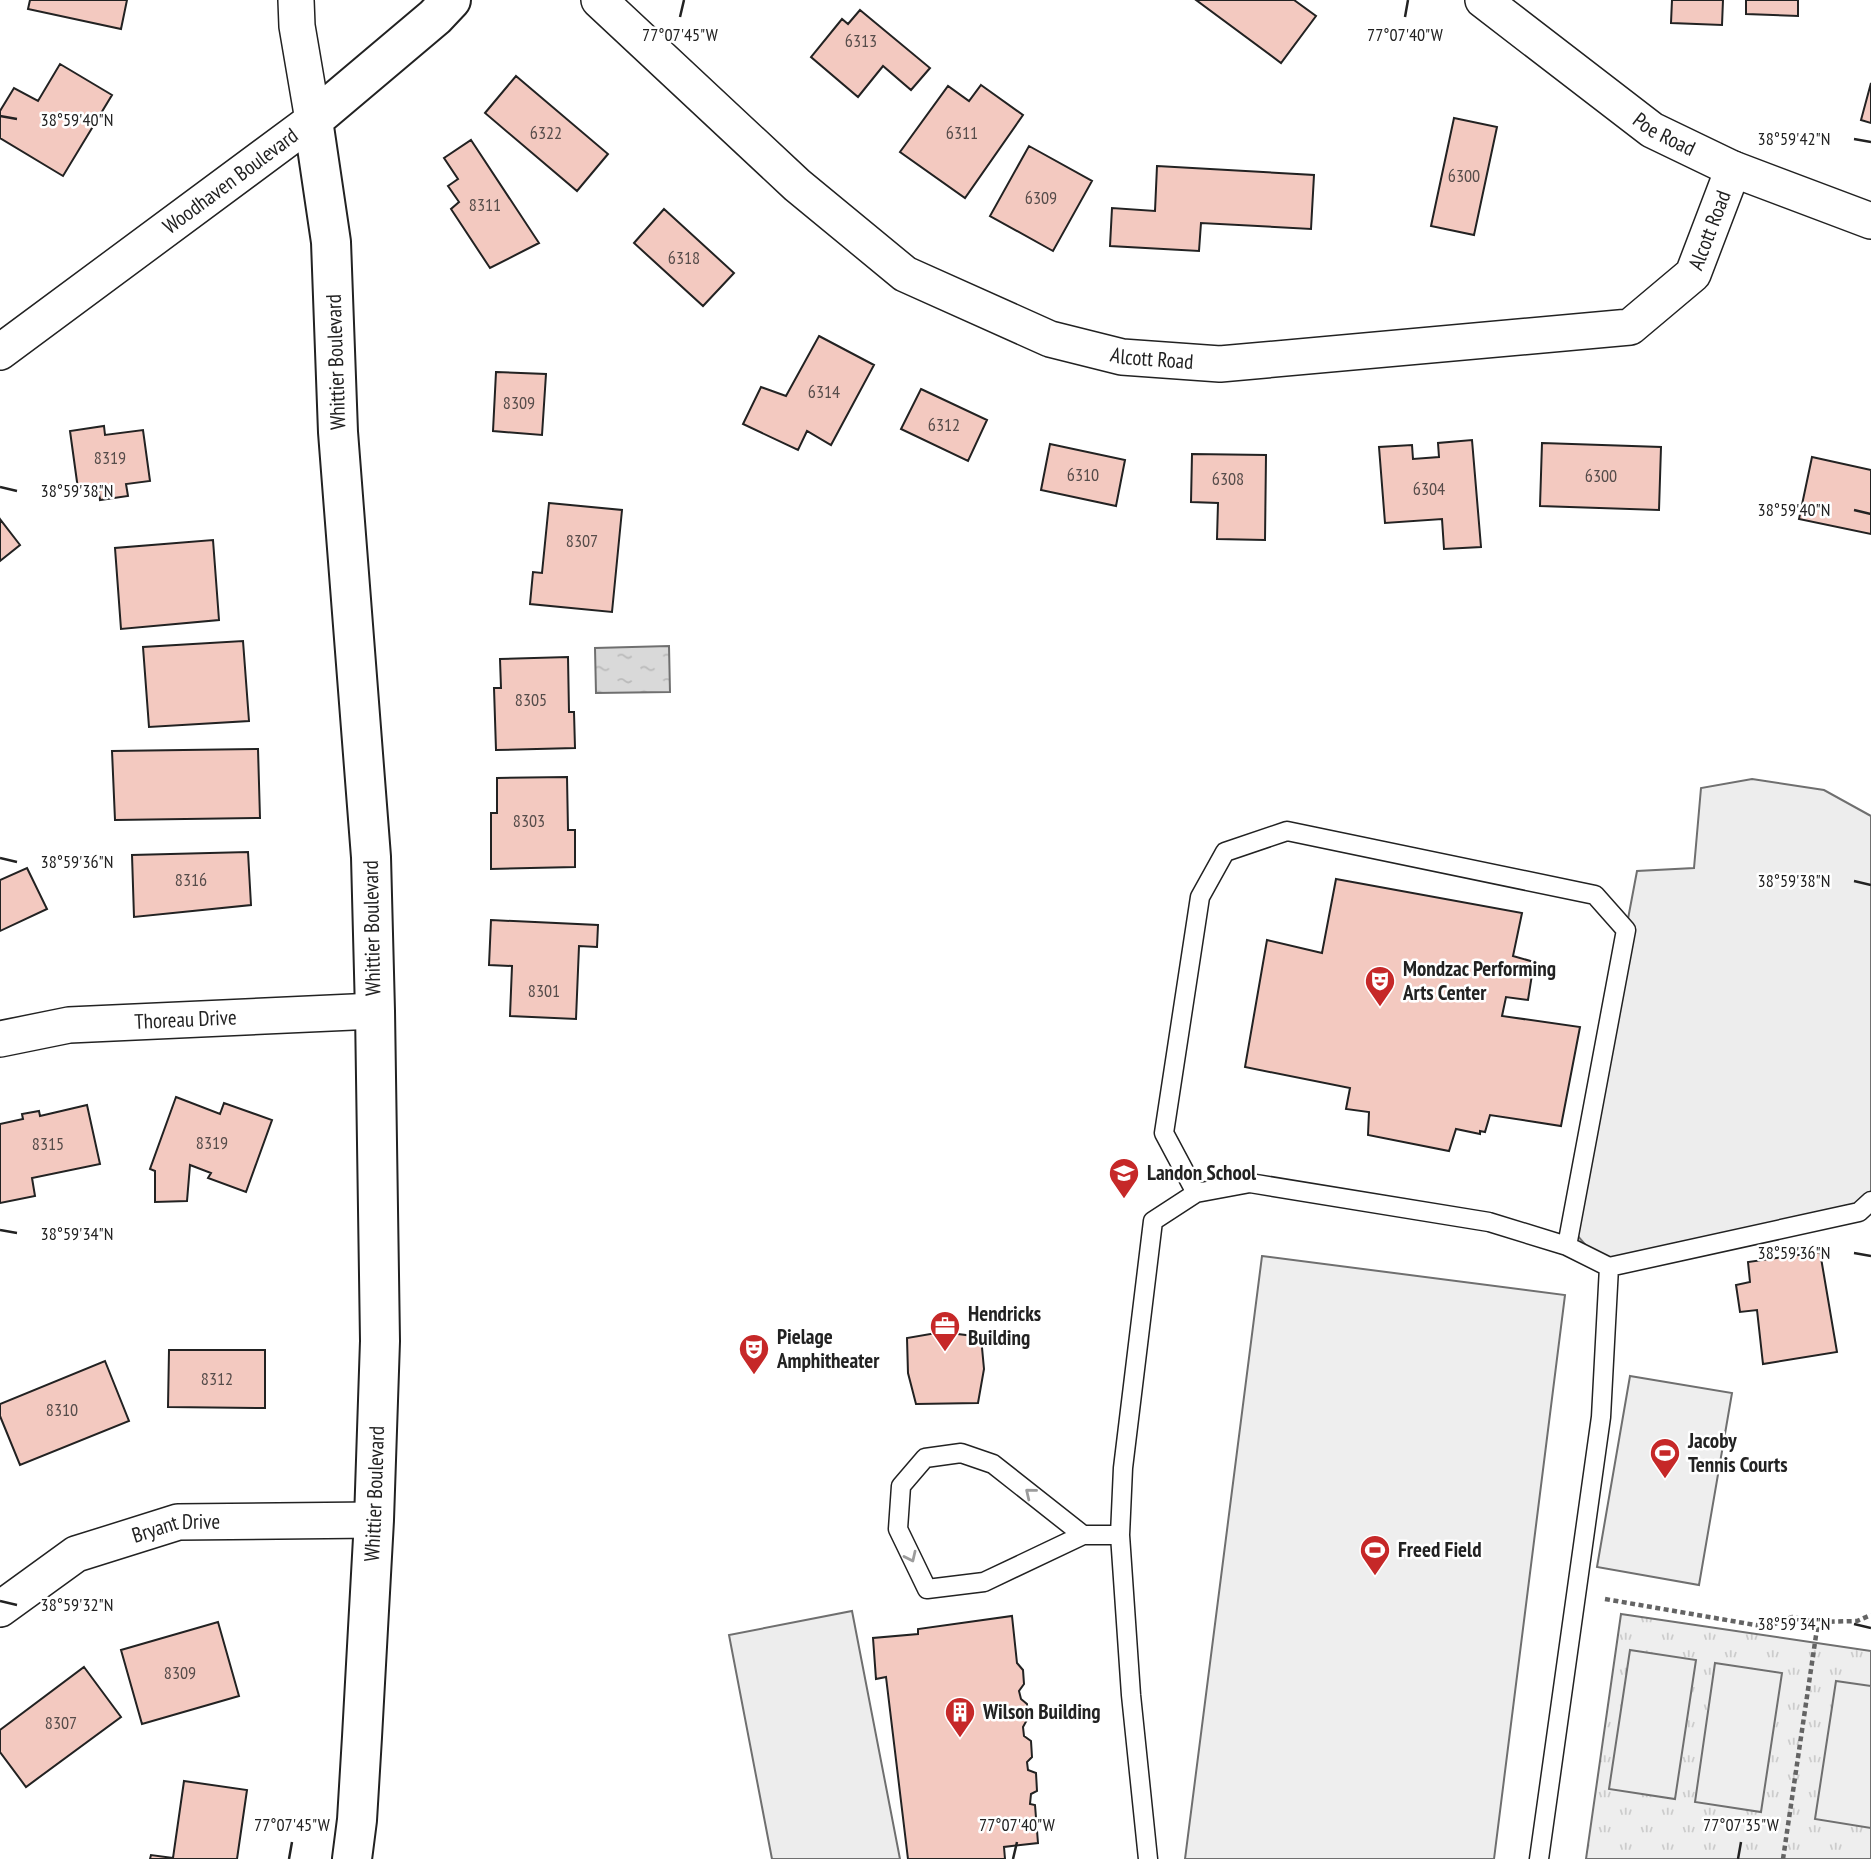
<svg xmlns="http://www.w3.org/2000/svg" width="1871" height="1859" font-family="'PT Sans Narrow',sans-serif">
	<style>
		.grass { fill: url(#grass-tufts); stroke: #6f6f6f; stroke-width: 2 }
		.pitch { fill: #eee; stroke: #6f6f6f; stroke-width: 2 }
		.parking { fill: #ededed; stroke: #6f6f6f; stroke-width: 2 }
		.water { fill: url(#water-ripples); stroke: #6f6f6f; stroke-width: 2 }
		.building { fill: #f3c9c0; stroke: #222; stroke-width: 2 }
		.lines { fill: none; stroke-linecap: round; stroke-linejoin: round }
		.lane-casing { stroke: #222; stroke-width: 21 }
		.street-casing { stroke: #222; stroke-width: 38 }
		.secondary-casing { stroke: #222; stroke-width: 42 }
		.path { stroke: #646464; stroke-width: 4.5; stroke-dasharray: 5 3.5; stroke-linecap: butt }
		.lane { stroke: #fff; stroke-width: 18 }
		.street { stroke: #fff; stroke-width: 35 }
		.secondary { stroke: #fff; stroke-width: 38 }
		.oneway { stroke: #9c9c9c }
		.ticks { fill: none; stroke: #222; stroke-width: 2.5 }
		.labels { text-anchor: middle; stroke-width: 5; stroke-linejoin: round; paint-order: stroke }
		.number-label { font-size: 18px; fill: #564c4a }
		.street-label { font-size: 21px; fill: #222; stroke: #fff }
		.poi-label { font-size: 21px; font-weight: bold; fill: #222; stroke: #fff; text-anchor: start }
		.ticks-label { font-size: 18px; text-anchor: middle; fill: #222; stroke: #fff; stroke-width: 5; stroke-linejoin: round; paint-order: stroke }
	</style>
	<defs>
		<pattern id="grass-tufts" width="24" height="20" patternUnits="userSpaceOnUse" patternTransform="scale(1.75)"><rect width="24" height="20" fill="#eee"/><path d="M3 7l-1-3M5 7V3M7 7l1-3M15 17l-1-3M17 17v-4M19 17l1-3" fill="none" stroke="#ccc"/></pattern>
		<pattern id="water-ripples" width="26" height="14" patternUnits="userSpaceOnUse" patternTransform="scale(1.75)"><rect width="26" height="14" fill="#d9d9d9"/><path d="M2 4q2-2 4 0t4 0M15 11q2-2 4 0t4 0" fill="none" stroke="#bababa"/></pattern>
	</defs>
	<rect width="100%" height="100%" fill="#fff"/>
	<!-- grass -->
	<path class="grass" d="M 1621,1614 L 1871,1651 L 1871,1859 L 1586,1859 Z"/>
	<!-- pitch -->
	<path class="pitch" d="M 1262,1256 L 1565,1295 L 1494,1859 L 1185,1859 Z
		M 1630,1376 L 1732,1393 L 1699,1585 L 1597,1567 Z
		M 1630,1650 L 1696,1660 L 1675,1799 L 1609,1789 Z
		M 1715,1663 L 1782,1673 L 1761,1812 L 1695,1802 Z
		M 1836,1681 L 1871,1686 L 1871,1828 L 1815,1819 Z"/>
	<!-- parking -->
	<path class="parking" d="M 1752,779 L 1824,790 L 1871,816 L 1871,1203 L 1601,1263 L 1570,1227 L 1637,871 L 1694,868 L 1701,788 Z
		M 852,1611 L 900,1859 L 772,1859 L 729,1635 Z"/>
	<!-- water -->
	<path class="water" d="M 669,646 L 670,692 L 596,693 L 595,648 Z"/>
	<!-- building -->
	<path class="building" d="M 30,0 L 127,0 L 121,29 L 28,9 Z
		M 1196,0 L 1294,0 L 1316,16 L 1281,63 Z
		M 1672,0 L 1723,0 L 1722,25 L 1671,23 Z
		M 1746,0 L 1798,0 L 1798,16 L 1746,14 Z
		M 860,10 L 930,68 L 911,90 L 883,66 L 858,97 L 811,57 L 842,19 L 848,24 Z
		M 60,64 L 112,95 L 63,176 L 0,138 L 0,111 L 14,88 L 38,101 Z
		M 516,76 L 608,154 L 577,191 L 485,113 Z
		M 1871,83 L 1871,123 L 1861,120 Z
		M 981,85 L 1023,115 L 965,198 L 900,152 L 948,86 L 969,101 Z
		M 1454,118 L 1497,127 L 1474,235 L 1431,226 Z
		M 471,140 L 539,243 L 490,268 L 451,209 L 459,202 L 448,186 L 458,179 L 444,158 Z
		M 1029,146 L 1092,181 L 1053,251 L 990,216 Z
		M 1157,166 L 1314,175 L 1311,229 L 1201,223 L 1199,251 L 1110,246 L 1112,208 L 1155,211 Z
		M 664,209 L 734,273 L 703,306 L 634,243 Z
		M 819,336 L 874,365 L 831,445 L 807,431 L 798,450 L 743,424 L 761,387 L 786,396 Z
		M 496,372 L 546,374 L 542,435 L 493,431 Z
		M 921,389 L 987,420 L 968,461 L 901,429 Z
		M 104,426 L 105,435 L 143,430 L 150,481 L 126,484 L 128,496 L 100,500 L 98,486 L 78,489 L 70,431 Z
		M 1472,440 L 1481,547 L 1444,549 L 1442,519 L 1385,523 L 1379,447 L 1412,445 L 1413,459 L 1439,457 L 1438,443 Z
		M 1542,443 L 1661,447 L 1659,510 L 1540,506 Z
		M 1050,444 L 1125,460 L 1116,506 L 1041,490 Z
		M 1192,454 L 1266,455 L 1265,540 L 1217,539 L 1218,503 L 1191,502 Z
		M 1812,457 L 1871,470 L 1871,534 L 1799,519 Z
		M 549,503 L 622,510 L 612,612 L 530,604 L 533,572 L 542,573 Z
		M 0,519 L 20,545 L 0,561 Z
		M 213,540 L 219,620 L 121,629 L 115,548 Z
		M 243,641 L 249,721 L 149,727 L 143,647 Z
		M 568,657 L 569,712 L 574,712 L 575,748 L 496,750 L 494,688 L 501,688 L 500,659 Z
		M 258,749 L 260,818 L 115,820 L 112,751 Z
		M 567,777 L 568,830 L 575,830 L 575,867 L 491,869 L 491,813 L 497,813 L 497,778 Z
		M 248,852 L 251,905 L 134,917 L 132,855 Z
		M 27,868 L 47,909 L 0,931 L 0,880 Z
		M 1336,879 L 1522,913 L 1513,956 L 1534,962 L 1528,1000 L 1506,997 L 1502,1016 L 1580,1027 L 1561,1126 L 1490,1115 L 1485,1132 L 1480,1131 L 1480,1134 L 1456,1129 L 1449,1151 L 1368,1135 L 1369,1112 L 1346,1109 L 1350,1088 L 1245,1067 L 1267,940 L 1322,953 Z
		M 491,920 L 598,925 L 597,947 L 579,946 L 576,1019 L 510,1016 L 512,966 L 489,965 Z
		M 176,1097 L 220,1114 L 224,1103 L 272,1120 L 246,1192 L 208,1178 L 211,1173 L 190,1165 L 187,1201 L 155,1202 L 155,1171 L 150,1169 Z
		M 87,1105 L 100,1164 L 32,1178 L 35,1196 L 0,1203 L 0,1124 L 23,1119 L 22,1114 L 39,1111 L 40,1116 Z
		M 1820,1252 L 1837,1352 L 1763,1364 L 1757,1310 L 1740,1312 L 1736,1285 L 1750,1282 L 1748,1262 Z
		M 942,1332 L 981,1337 L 984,1369 L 978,1403 L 916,1404 L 908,1373 L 907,1338 Z
		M 169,1350 L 265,1350 L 265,1408 L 168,1407 Z
		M 105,1361 L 129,1421 L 20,1465 L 0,1416 L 0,1404 Z
		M 1012,1616 L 1017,1663 L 1023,1670 L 1024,1684 L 1019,1691 L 1021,1699 L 1027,1704 L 1028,1718 L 1023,1727 L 1024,1736 L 1031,1741 L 1032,1757 L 1027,1762 L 1028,1770 L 1036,1773 L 1037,1791 L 1031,1794 L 1030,1804 L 1035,1805 L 1038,1843 L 1004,1847 L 1005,1859 L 908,1859 L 886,1677 L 876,1679 L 873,1638 L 918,1634 L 918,1629 Z
		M 218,1622 L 239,1696 L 142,1724 L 121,1650 Z
		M 84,1667 L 121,1717 L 26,1787 L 0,1752 L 0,1730 Z
		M 184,1781 L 247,1790 L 237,1859 L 150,1859 L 151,1855 L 173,1858 Z"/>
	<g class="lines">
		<!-- lane casing -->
		<g class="lane-casing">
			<path id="lane" d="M 1196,1193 L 1164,1133 L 1200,897 L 1225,852 L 1287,831 L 1595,895 L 1626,930 L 1567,1246
				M 1083,1535 L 993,1464 L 961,1453 L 925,1458 L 901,1486 L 898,1529 L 927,1589 L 984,1582 L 1083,1535 L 1120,1535
				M 1148,1859 L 1131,1695 L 1120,1535 L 1123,1468 L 1153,1221 L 1196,1193 L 1250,1183 L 1489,1222 L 1567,1246 L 1609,1267 L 1859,1212 L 1871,1201
				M 1539,1859 L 1601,1417 L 1609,1267"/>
		</g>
		<!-- street casing -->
		<g class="street-casing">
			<g id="street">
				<path id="s1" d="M 599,0 L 797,185 L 905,274 L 1050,339 L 1122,357 L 1220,364 L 1630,327 L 1693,274 L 1733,169"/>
				<path id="s2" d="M 1483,0 L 1652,130 L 1733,169 L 1871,221"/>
				<path id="s3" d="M 0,352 L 313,120 L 297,26 L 296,0"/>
				<path id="s4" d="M 0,1039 L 69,1025 L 375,1011"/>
				<path id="s5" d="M 0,1609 L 76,1554 L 178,1522 L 374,1520"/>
			</g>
		</g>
		<!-- secondary casing -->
		<g class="secondary-casing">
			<g id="secondary">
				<path id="s6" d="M 352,1859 L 357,1820 L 362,1737 L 374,1520 L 380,1341 L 375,1011 L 371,857 L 338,432 L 331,242 L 313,120 L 435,17 L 451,0"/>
			</g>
		</g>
		<!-- path -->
		<path class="path" d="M 1605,1599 L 1767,1627 L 1792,1617 L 1818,1622 L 1857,1621 L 1871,1615
			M 1783,1859 L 1818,1622"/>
		<!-- lane -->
		<use href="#lane" class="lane"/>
		<!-- street -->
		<use href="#street" class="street"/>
		<!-- secondary -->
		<use href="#secondary" class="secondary"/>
	</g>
	<!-- one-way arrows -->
	<defs><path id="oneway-chevron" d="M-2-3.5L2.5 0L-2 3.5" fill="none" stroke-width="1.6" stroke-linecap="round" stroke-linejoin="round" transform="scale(1.75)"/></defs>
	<g class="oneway">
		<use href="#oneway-chevron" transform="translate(1030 1493) rotate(-141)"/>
		<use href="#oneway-chevron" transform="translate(911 1557) rotate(65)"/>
	</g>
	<!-- ticks -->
	<path class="ticks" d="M 680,17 L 684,0M 1405,17 L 1408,0M 0,116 L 17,119M 1854,139 L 1871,142M 0,487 L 17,491M 1854,510 L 1871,514M 0,858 L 17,862M 1854,881 L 1871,885M 0,1230 L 17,1233M 1854,1253 L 1871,1256M 0,1601 L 17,1605M 1854,1624 L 1871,1628M 289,1859 L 292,1842M 1013,1859 L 1017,1842M 1738,1859 L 1741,1842"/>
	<!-- icons -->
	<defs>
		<g id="theatre-pin" transform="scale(1.575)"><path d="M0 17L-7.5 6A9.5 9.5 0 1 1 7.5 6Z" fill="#c62828" stroke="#fff"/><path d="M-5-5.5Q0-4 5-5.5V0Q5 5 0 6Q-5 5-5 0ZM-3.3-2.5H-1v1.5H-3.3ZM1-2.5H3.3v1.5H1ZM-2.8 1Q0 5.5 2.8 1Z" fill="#fff"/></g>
		<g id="school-pin" transform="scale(1.575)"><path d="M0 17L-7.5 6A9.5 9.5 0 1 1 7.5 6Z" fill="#c62828" stroke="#fff"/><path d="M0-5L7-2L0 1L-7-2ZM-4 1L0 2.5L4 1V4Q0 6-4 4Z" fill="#fff"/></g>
		<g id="office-pin" transform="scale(1.575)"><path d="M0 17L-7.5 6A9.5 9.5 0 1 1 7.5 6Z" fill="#c62828" stroke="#fff"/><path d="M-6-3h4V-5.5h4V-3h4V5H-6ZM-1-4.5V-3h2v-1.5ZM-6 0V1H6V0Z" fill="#fff"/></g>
		<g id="stadium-pin" transform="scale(1.575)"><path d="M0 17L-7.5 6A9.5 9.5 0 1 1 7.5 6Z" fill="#c62828" stroke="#fff"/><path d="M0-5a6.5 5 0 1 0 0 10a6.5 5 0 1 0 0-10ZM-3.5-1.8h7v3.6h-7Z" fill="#fff"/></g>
		<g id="building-pin" transform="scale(1.575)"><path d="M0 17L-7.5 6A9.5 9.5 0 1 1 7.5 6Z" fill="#c62828" stroke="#fff"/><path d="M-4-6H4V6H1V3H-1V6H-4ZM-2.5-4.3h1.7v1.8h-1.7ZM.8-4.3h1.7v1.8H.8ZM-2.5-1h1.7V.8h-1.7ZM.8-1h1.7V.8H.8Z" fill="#fff"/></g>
	</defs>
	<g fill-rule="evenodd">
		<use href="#theatre-pin" x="1380" y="981"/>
		<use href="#school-pin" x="1124" y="1173"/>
		<use href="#office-pin" x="945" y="1326"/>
		<use href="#theatre-pin" x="754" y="1349"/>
		<use href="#stadium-pin" x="1665" y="1453"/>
		<use href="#stadium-pin" x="1375" y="1550"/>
		<use href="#building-pin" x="960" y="1712"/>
	</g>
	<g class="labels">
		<!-- number labels -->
		<g class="number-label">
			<text x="861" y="47">6313</text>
			<text x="546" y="139">6322</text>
			<text x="962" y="139">6311</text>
			<text x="1464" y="182">6300</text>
			<text x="1041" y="204">6309</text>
			<text x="485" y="211">8311</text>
			<text x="684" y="264">6318</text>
			<text x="824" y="398">6314</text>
			<text x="519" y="409">8309</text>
			<text x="944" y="431">6312</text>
			<text x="110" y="464">8319</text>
			<text x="1083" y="481">6310</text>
			<text x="1601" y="482">6300</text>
			<text x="1228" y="485">6308</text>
			<text x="1429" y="495">6304</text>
			<text x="582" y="547">8307</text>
			<text x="531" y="706">8305</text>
			<text x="529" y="827">8303</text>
			<text x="191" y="886">8316</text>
			<text x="544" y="997">8301</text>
			<text x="212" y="1149">8319</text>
			<text x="48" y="1150">8315</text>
			<text x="217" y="1385">8312</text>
			<text x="62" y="1416">8310</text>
			<text x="180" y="1679">8309</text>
			<text x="61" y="1729">8307</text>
		</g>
		<!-- street labels -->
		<g class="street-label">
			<text dy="7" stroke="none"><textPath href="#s2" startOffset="226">Poe Road</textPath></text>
			<text dy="7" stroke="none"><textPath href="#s3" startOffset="287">Woodhaven Boulevard</textPath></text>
			<text dy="7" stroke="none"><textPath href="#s1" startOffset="1283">Alcott Road</textPath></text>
			<text dy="7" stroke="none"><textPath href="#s1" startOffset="674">Alcott Road</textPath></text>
			<text transform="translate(336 362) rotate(-92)" y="7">Whittier Boulevard</text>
			<text transform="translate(372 928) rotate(-91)" y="7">Whittier Boulevard</text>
			<text dy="7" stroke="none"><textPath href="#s4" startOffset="187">Thoreau Drive</textPath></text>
			<text dy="7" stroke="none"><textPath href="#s6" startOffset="366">Whittier Boulevard</textPath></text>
			<text dy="7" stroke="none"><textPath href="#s5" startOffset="198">Bryant Drive</textPath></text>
		</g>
		<!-- poi labels -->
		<g class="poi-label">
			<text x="1403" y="976">Mondzac Performing<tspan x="1403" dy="24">Arts Center</tspan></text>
			<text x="1147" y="1180">Landon School</text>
			<text x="968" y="1321">Hendricks<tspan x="968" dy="24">Building</tspan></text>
			<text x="777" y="1344">Pielage<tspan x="777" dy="24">Amphitheater</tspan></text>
			<text x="1688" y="1448">Jacoby<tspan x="1688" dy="24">Tennis Courts</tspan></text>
			<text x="1398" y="1557">Freed Field</text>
			<text x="983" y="1719">Wilson Building</text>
		</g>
	</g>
	<g class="ticks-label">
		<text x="680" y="41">77°07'45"W</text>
		<text x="1405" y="41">77°07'40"W</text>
		<text x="77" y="126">38°59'40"N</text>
		<text x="1794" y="145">38°59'42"N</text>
		<text x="77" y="497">38°59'38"N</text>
		<text x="1794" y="516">38°59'40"N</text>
		<text x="77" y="868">38°59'36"N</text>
		<text x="1794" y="887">38°59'38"N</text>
		<text x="77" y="1240">38°59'34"N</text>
		<text x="1794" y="1259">38°59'36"N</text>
		<text x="77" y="1611">38°59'32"N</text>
		<text x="1794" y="1630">38°59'34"N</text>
		<text x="292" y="1831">77°07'45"W</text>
		<text x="1017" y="1831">77°07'40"W</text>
		<text x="1741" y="1831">77°07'35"W</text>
	</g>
</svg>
